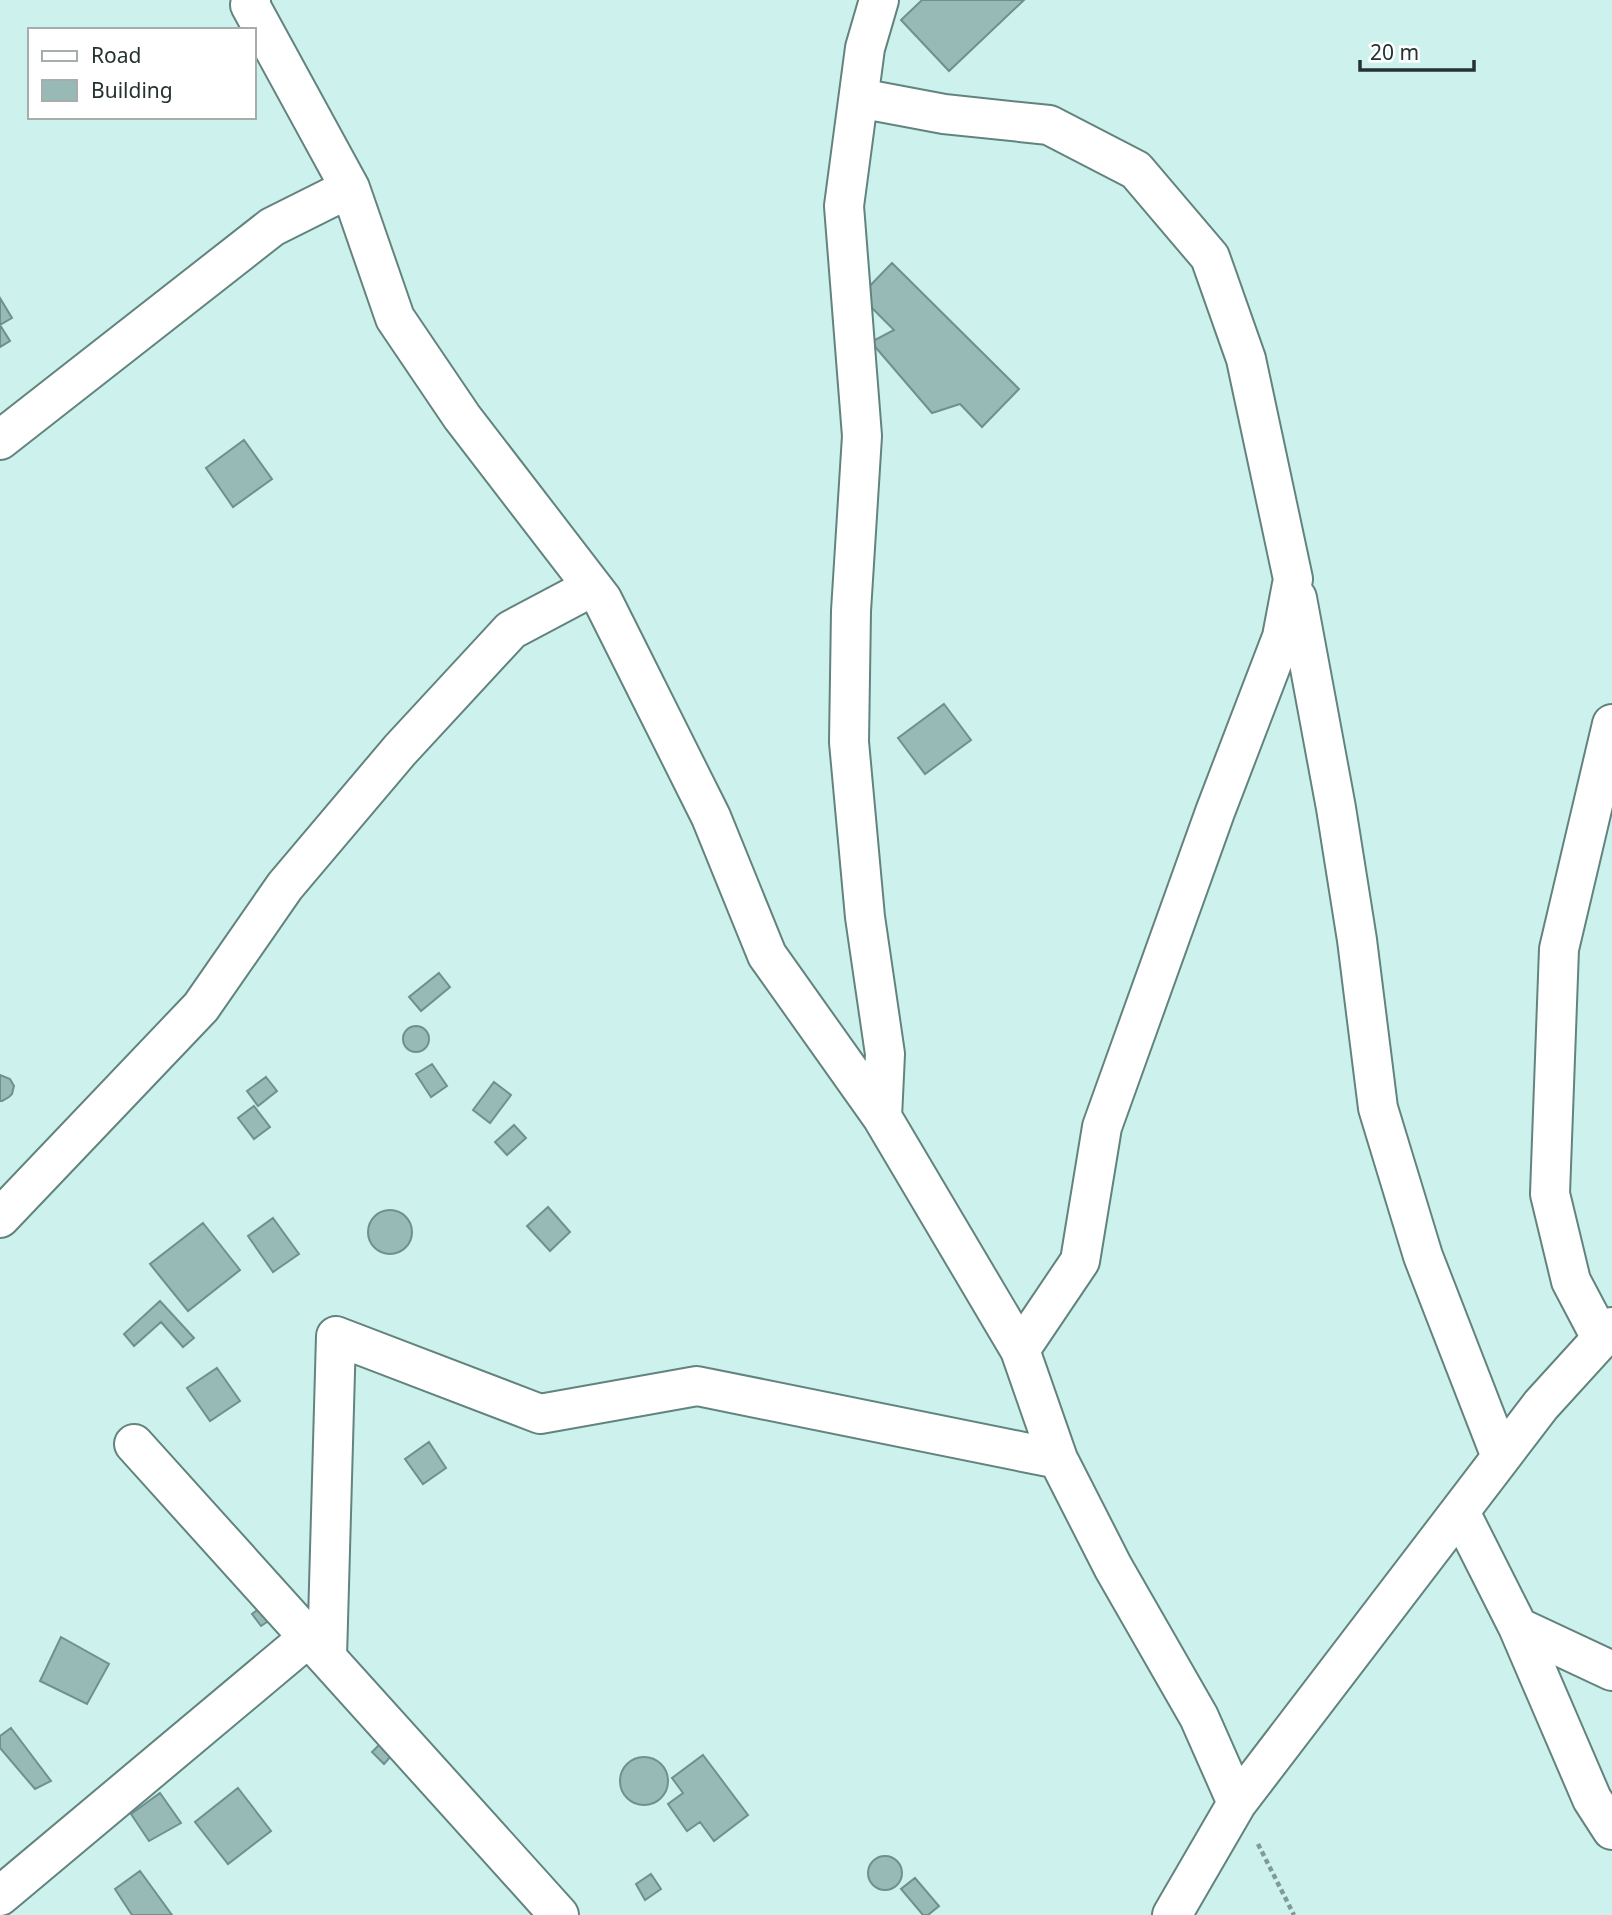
<svg xmlns="http://www.w3.org/2000/svg" width="1612" height="1915" font-family="'Noto Sans',sans-serif">
	<style>
		.building { fill: #98bab6; stroke: #6f918d; stroke-width: 2 }
		.lines { fill: none; stroke-linecap: round; stroke-linejoin: round }
		.minor-casing { stroke: #62837e; stroke-width: 42 }
		.path { stroke: #809b97; stroke-width: 4.5; stroke-dasharray: 5 3.5; stroke-linecap: butt }
		.minor { stroke: #fff; stroke-width: 38 }
	</style>
	<rect width="100%" height="100%" fill="#cdf1ec"/>
	<!-- building -->
	<path class="building" d="M 922,0 L 1024,0 L 949,71 L 901,20 Z
		M 892,263 L 1019,389 L 982,427 L 960,404 L 932,413 L 871,342 L 894,330 L 860,296 Z
		M 0,298 L 12,318 L 0,325 L 10,341 L 0,347 Z
		M 244,440 L 272,479 L 233,507 L 206,468 Z
		M 944,704 L 971,740 L 925,774 L 898,738 Z
		M 439,973 L 450,987 L 421,1011 L 409,997 Z
		M403 1039a13 13 0 1 1 26 0a13 13 0 1 1-26 0Z
		M 432,1064 L 447,1086 L 431,1097 L 416,1074 Z
		M 0,1075 L 10,1079 L 14,1086 L 12,1094 L 9,1097 L 2,1101 L 0,1101 Z
		M 266,1077 L 277,1091 L 258,1106 L 247,1091 Z
		M 494,1082 L 511,1095 L 490,1123 L 473,1110 Z
		M 254,1106 L 270,1127 L 254,1139 L 238,1118 Z
		M 514,1125 L 526,1138 L 507,1155 L 495,1142 Z
		M 548,1207 L 570,1232 L 550,1251 L 527,1226 Z
		M368 1232a22 22 0 1 1 44 0a22 22 0 1 1-44 0Z
		M 273,1218 L 299,1254 L 273,1272 L 248,1236 Z
		M 203,1223 L 240,1270 L 188,1311 L 150,1264 Z
		M 160,1301 L 194,1338 L 183,1347 L 161,1322 L 134,1346 L 124,1334 Z
		M 217,1368 L 240,1401 L 210,1421 L 187,1388 Z
		M 429,1442 L 446,1468 L 423,1484 L 405,1459 Z
		M 264,1605 L 273,1618 L 261,1626 L 252,1614 Z
		M 61,1637 L 109,1664 L 87,1704 L 40,1681 Z
		M 11,1728 L 51,1781 L 35,1789 L 0,1748 L 0,1736 Z
		M 381,1743 L 392,1755 L 384,1764 L 372,1752 Z
		M 703,1755 L 748,1815 L 714,1841 L 700,1822 L 687,1831 L 668,1804 L 683,1793 L 672,1778 Z
		M620 1781a24 24 0 1 1 48 0a24 24 0 1 1-48 0Z
		M 238,1788 L 271,1831 L 228,1864 L 195,1822 Z
		M 160,1793 L 181,1823 L 149,1841 L 131,1814 Z
		M868 1873a17 17 0 1 1 34 0a17 17 0 1 1-34 0Z
		M 140,1871 L 172,1915 L 132,1915 L 115,1889 Z
		M 651,1874 L 661,1889 L 645,1900 L 636,1884 Z
		M 915,1878 L 939,1906 L 928,1915 L 923,1915 L 901,1889 Z"/>
	<g class="lines">
		<!-- minor casing -->
		<g class="minor-casing">
			<path id="minor" d="M 251,0 L 250,5 L 350,188 L 395,318 L 462,417 L 602,599 L 711,817 L 767,955 L 882,1117 L 1020,1350 L 1058,1459 L 1113,1567 L 1199,1717 L 1237,1803
				M 879,0 L 865,48 L 844,206 L 862,436 L 851,611 L 849,742 L 865,917 L 885,1054 L 882,1117
				M 859,98 L 944,114 L 1049,125 L 1136,170 L 1210,257 L 1246,359 L 1293,579 L 1282,637 L 1215,812 L 1102,1127 L 1080,1261 L 1020,1350
				M 0,440 L 272,227 L 350,188
				M 1297,598 L 1336,808 L 1357,940 L 1378,1108 L 1423,1256 L 1501,1457
				M 0,1218 L 201,1007 L 285,886 L 400,750 L 511,630 L 592,587
				M 1601,1338 L 1571,1281 L 1550,1194 L 1559,949 L 1612,724
				M 134,1444 L 559,1915
				M 1460,1512 L 1518,1627 L 1592,1799 L 1612,1830
				M 1518,1627 L 1612,1671
				M 327,1657 L 336,1336 L 540,1414 L 697,1386 L 1058,1459
				M 0,1896 L 309,1637
				M 1172,1915 L 1237,1803 L 1541,1405 L 1612,1327"/>
		</g>
		<!-- path -->
		<path class="path" d="M 1258,1844 L 1294,1915"/>
		<!-- minor -->
		<use href="#minor" class="minor"/>
	</g>
	<!-- legend -->
	<rect x="28" y="28" width="228" height="91" fill="#ffffff" stroke="#a7adac" stroke-width="2"/>
	<rect x="42" y="51" width="35" height="10" fill="#ffffff" stroke="#a7adac" stroke-width="2"/>
	<text x="91" y="63" font-size="21" fill="#243230">Road</text>
	<rect x="42" y="80" width="35" height="21" fill="#98bab6" stroke="#a7adac" stroke-width="2"/>
	<text x="91" y="98" font-size="21" fill="#243230">Building</text>
	<!-- scale -->
	<path d="M1360 60v10h114v-10" fill="none" stroke="#243230" stroke-width="3.5"/>
	<text x="1370" y="60" font-size="21" fill="#243230" stroke="#ffffff" stroke-width="5" paint-order="stroke">20 m</text>
</svg>
